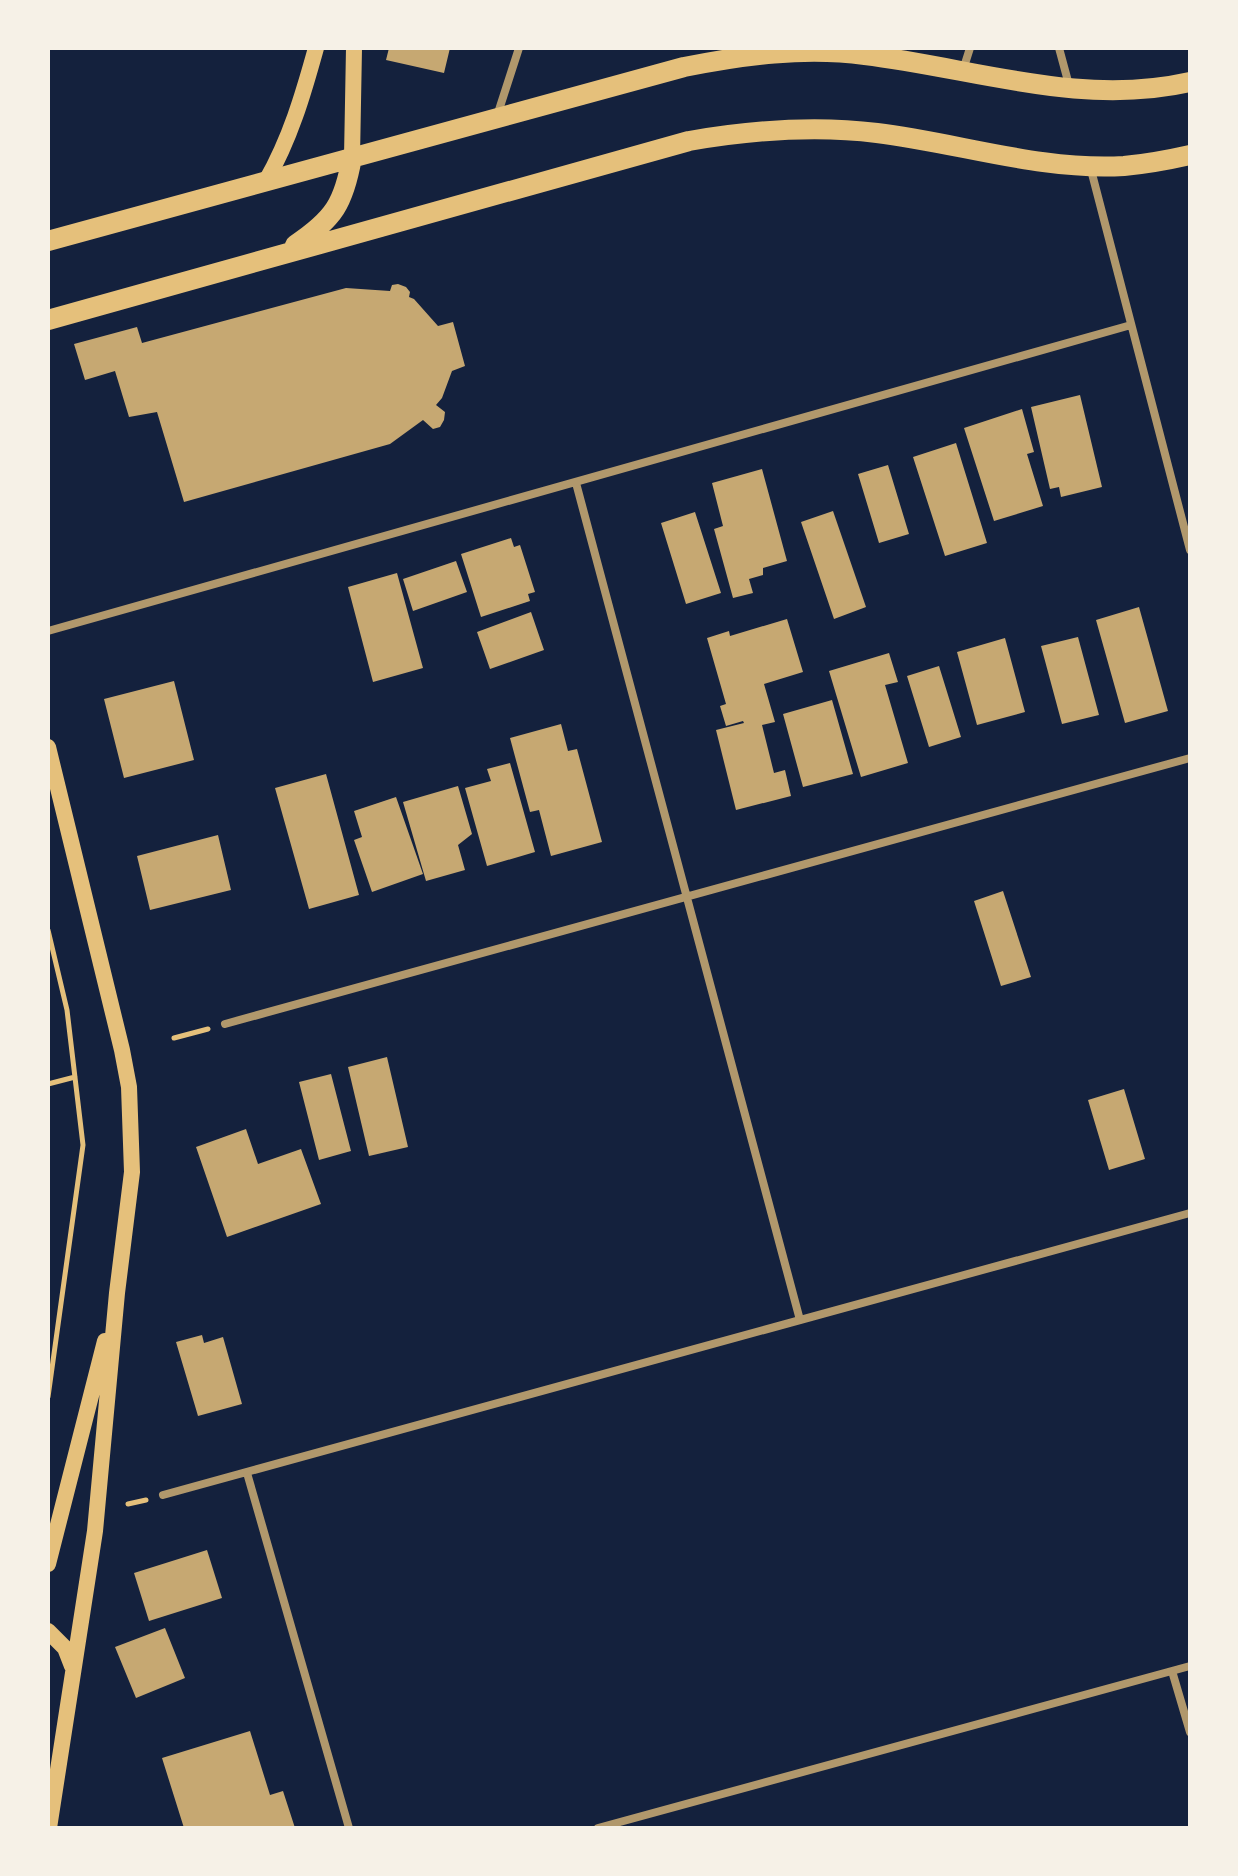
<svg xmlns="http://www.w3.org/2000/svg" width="1238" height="1876" font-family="'Golos Text',sans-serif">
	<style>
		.building { fill: #c6a872 }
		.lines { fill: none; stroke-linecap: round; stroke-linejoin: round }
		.path { stroke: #e5c07b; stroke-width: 5 }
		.minor { stroke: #b1986c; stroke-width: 8 }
		.secondary { stroke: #e5c07b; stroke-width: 16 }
		.primary { stroke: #e5c07b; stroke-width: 20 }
	</style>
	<rect width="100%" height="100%" fill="#14213d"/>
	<!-- building -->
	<path class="building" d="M 389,48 L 450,48 L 444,73 L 386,60 Z
		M 398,284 L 406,287 L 410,292 L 409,297 L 414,299 L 438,326 L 453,322 L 465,366 L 452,371 L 442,398 L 436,405 L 445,412 L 444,420 L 440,427 L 433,429 L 423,420 L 390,444 L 184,502 L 157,412 L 129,417 L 115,371 L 85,380 L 74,344 L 137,327 L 142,343 L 346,288 L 390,291 L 392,285 Z
		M 1080,395 L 1102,487 L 1061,497 L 1059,487 L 1050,489 L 1031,407 Z
		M 1022,409 L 1034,452 L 1027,454 L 1043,506 L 994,521 L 964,428 Z
		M 956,443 L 987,543 L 945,556 L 913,457 Z
		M 888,465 L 909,534 L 879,543 L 858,474 Z
		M 762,469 L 787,561 L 763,568 L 763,575 L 749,579 L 753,593 L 733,598 L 714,529 L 723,526 L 712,483 Z
		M 833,511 L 866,607 L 834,619 L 801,522 Z
		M 695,512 L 721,593 L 686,604 L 661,523 Z
		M 511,538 L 514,547 L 520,545 L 535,592 L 528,594 L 530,601 L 481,617 L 461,554 Z
		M 456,561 L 467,592 L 413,611 L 403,579 Z
		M 397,573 L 423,668 L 373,682 L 348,587 Z
		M 1139,607 L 1168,711 L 1125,723 L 1096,620 Z
		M 531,612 L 544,650 L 490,669 L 477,632 Z
		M 787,619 L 803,672 L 764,684 L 775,722 L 762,725 L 774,773 L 785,770 L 791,796 L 736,810 L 716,730 L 744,723 L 743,721 L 726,726 L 720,706 L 726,704 L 707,638 L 729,631 L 730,636 Z
		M 1078,637 L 1099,715 L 1062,724 L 1041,646 Z
		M 1005,638 L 1025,712 L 977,725 L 957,652 Z
		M 889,653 L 898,682 L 885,685 L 908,763 L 861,777 L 829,671 Z
		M 939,666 L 961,737 L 929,747 L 907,676 Z
		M 174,681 L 194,760 L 124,778 L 104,699 Z
		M 832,700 L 853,774 L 803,787 L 783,714 Z
		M 561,724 L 568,751 L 577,749 L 602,842 L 551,856 L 539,810 L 530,812 L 510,738 Z
		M 510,763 L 535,852 L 487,866 L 465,788 L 491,781 L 487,769 Z
		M 326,774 L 359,895 L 309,909 L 275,788 Z
		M 458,786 L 472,834 L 458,845 L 465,870 L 426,881 L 403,802 Z
		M 396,797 L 423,874 L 372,892 L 354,840 L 362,837 L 354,811 Z
		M 218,835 L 231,890 L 150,910 L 137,856 Z
		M 1003,891 L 1031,977 L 1001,986 L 974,901 Z
		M 387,1057 L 408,1147 L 369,1156 L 348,1067 Z
		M 331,1074 L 351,1151 L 319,1160 L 299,1082 Z
		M 1124,1089 L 1145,1159 L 1109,1170 L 1088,1100 Z
		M 246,1129 L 258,1164 L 301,1149 L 321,1204 L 227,1237 L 196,1147 Z
		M 202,1335 L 204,1343 L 223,1337 L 242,1404 L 198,1416 L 176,1342 Z
		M 207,1550 L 222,1598 L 149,1621 L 134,1573 Z
		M 165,1628 L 185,1678 L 136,1698 L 115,1647 Z
		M 250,1731 L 270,1795 L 283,1791 L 295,1828 L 184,1828 L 162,1758 Z"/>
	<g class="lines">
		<!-- path -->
		<path class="path" d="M 48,930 L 67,1010 L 83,1145 L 48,1397
			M 174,1038 L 208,1029
			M 48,1084 L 75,1077
			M 128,1504 L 146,1500"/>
		<!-- minor -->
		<path class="minor" d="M 1059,48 L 1069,85
			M 963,70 L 970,48
			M 497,116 L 519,48
			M 1090,166 L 1190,550
			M 576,483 L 800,1320
			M 48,631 L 1131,325
			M 225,1024 L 1190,758
			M 247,1473 L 349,1828
			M 163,1495 L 1190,1213
			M 1172,1671 L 1190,1732
			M 598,1828 L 1190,1666"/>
		<!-- secondary -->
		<path class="secondary" d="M 352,157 L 354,48
			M 266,181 C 290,139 303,95 316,48
			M 48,747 L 122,1050 L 129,1087 L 132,1172 L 117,1293 L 95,1531 L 49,1828
			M 48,1564 L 105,1341
			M 48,1631 L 65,1648 L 72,1666"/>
		<!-- primary -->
		<path class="primary" d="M 48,241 L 684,67 C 744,55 804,47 865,55 C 974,68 1080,107 1190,82
			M 295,245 C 334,219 344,203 352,157
			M 48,320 L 689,141 C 752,130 813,125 877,133 C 959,143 1041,171 1124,166 C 1146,164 1168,160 1190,155"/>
	</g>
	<!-- border -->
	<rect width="1238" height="1876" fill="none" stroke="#f6f1e7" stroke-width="100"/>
</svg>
